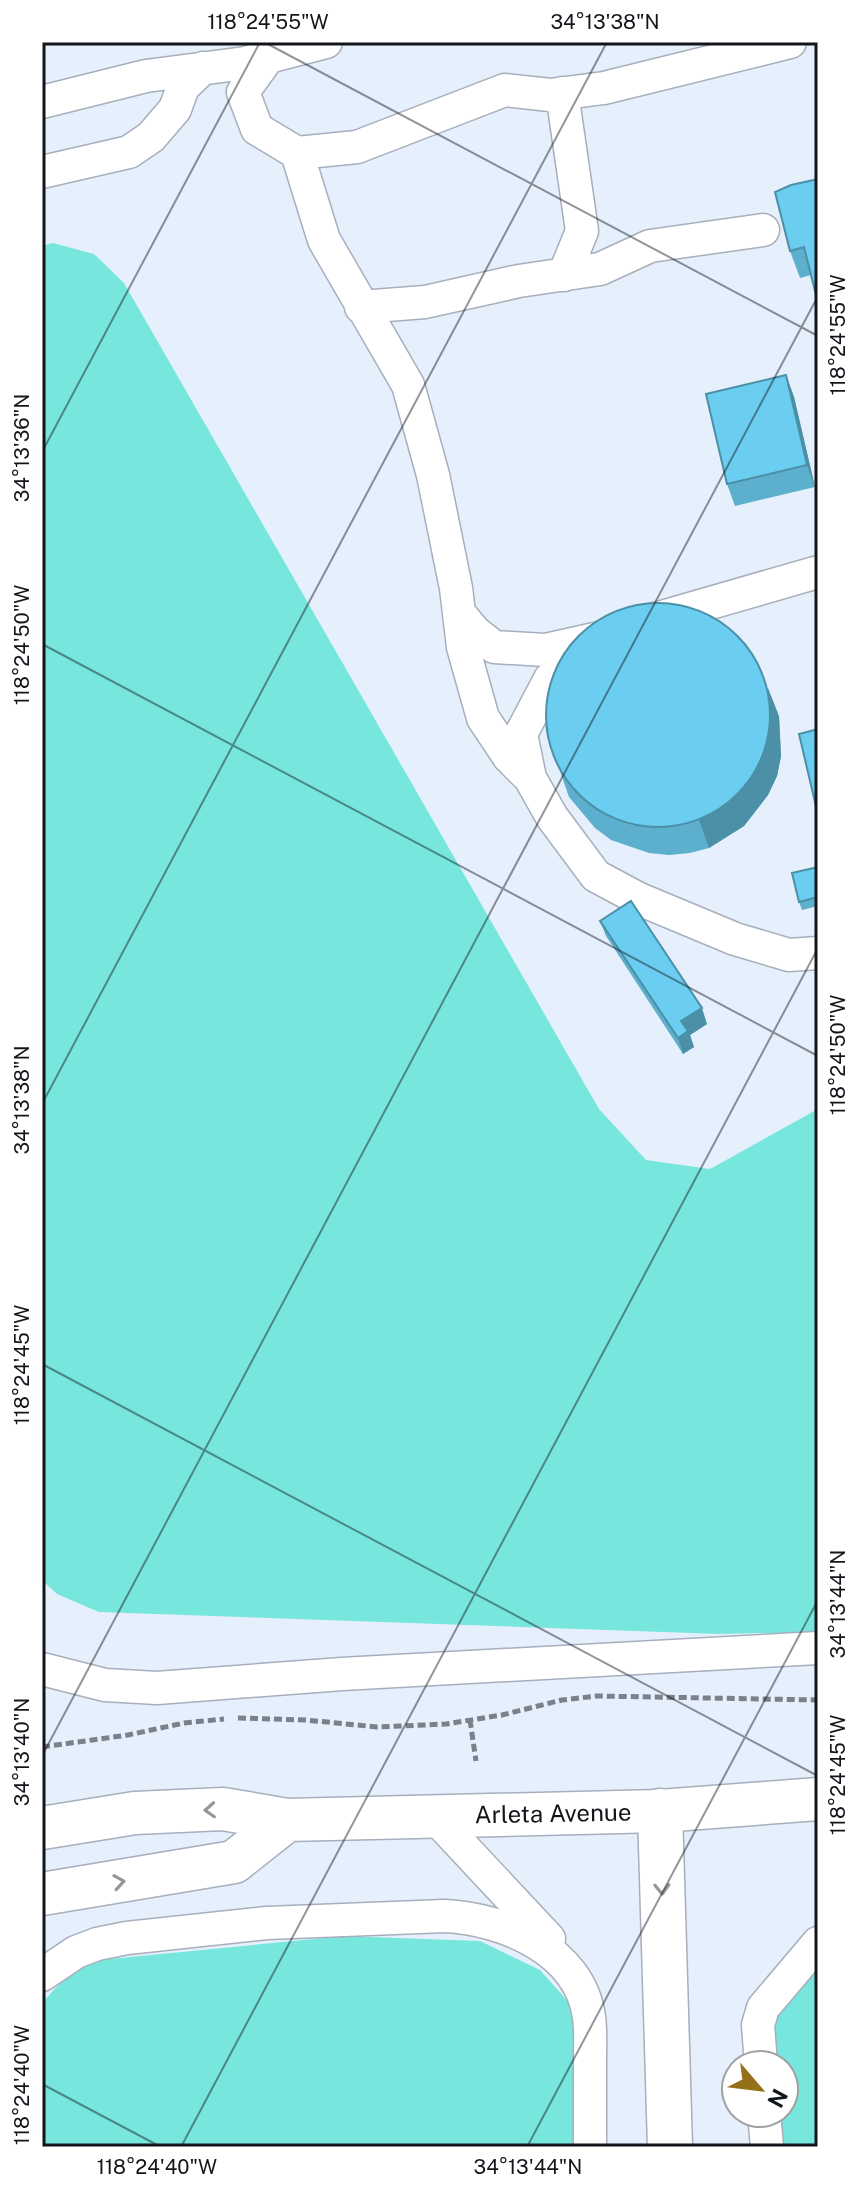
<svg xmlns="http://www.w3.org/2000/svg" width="860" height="2189" font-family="'Public Sans',sans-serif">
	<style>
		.water { fill: #77e7dd }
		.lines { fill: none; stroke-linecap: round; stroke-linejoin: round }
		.minor-casing { stroke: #a7afbc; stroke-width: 35 }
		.major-casing { stroke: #a7afbc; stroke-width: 45 }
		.highway-casing { stroke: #a7afbc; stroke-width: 47 }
		.path { stroke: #7b818a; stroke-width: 5; stroke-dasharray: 8 4; stroke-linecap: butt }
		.minor { stroke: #fff; stroke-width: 32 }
		.major { stroke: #fff; stroke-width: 42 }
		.highway { stroke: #fff; stroke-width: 44 }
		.wall { fill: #5cb0ce }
		.shaded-wall { fill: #4b90a7 }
		.building { fill: #6bcdef; stroke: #4b90a7; stroke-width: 2 }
		.oneway { stroke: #949698 }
		.ticks { fill: none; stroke: #12151a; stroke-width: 2; stroke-opacity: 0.45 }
		.labels { text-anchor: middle; stroke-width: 6; stroke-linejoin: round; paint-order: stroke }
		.street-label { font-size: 24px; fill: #12151a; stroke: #fff }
		.neatline { fill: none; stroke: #12151a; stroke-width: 3 }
		.ticks-label { font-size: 20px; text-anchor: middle; fill: #12151a }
	</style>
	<rect width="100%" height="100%" fill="#e6effc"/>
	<!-- water -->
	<path class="water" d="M 53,243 L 94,254 L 124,283 L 599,1109 L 646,1160 L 710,1169 L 818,1109 L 818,1632 L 719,1634 L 99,1612 L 57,1594 L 42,1580 L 42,246 Z
		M 344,1936 L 480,1941 L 540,1970 L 573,2007 L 580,2053 L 577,2147 L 42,2147 L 42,2003 L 79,1962 Z
		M 818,1965 L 818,2147 L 781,2147 L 779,2113 L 784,2113 L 784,2065 L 777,2065 L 774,2021 Z"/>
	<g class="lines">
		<!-- minor casing -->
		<g class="minor-casing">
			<path id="minor" d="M 269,56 L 243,92 L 257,129 L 297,153 L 357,147 L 505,90 L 550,95 L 604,88 L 790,42
				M 562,93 L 582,231 L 564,275
				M 42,102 L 146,76 L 245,63 L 326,42
				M 297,153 L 324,240 L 408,385 L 433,475 L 456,588 L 463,647 L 483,718 L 509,757 L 527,775
				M 42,172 L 129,152 L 151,137 L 175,109 L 183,87 L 203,68
				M 361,307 L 425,302 L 519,281 L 600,269 L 650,246 L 763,230
				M 459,613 L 475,632 L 494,647 L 545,650 L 594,639
				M 648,621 L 818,572
				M 588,648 L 550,679 L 521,734 L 530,778 L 552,817 L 596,876 L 639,899 L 735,939 L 789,955 L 818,953
				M 42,1669 L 105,1685 L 157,1688 L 342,1674 L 818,1648
				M 435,1817 L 549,1939
				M 42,1975 L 76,1952 L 97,1944 L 127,1938 L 267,1923 L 445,1916 C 504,1919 580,1950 589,2017 C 591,2031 590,2047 590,2061 C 590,2089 590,2118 590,2147
				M 761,2065 L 758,2025 L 763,2008 L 818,1943
				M 764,2113 L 767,2147"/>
		</g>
		<!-- major casing -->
		<g class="major-casing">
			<path id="major" d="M 42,1828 L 135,1813 L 223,1809 L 287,1820 L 660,1811 L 818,1799
				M 42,1894 L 234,1862 L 287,1820"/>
		</g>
		<!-- highway casing -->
		<g class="highway-casing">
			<path id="highway" d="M 660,1811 L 670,2147"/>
		</g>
		<!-- path -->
		<path class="path" d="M 238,1718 L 306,1720 L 377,1727 L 446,1724 L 502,1715 L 562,1700 L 597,1696 L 818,1700
			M 470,1720 L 476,1761
			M 42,1747 L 128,1735 L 184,1723 L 224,1719"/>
		<!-- minor -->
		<use href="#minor" class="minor"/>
		<!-- major -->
		<use href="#major" class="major"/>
		<!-- highway -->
		<use href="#highway" class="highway"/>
	</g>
	<!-- wall -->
	<path class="wall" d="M 791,185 L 811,275 L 800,278 L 790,251 Z
		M 786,375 L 794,397 L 815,487 L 735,506 L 727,484 Z
		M 779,716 L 781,756 L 777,776 L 768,795 L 744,826 L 709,848 L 690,853 L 669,855 L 649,853 L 611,840 L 595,828 L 569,797 L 546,731 Z
		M 818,867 L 818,906 L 802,910 L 799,902 Z
		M 600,921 L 707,1024 L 690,1035 L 694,1047 L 683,1054 L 606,936 Z"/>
	<!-- shaded-wall -->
	<path class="shaded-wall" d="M 786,375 L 794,397 L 815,487 L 807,465 Z
		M 768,688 L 779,716 L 781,756 L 777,776 L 768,795 L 744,826 L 709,848 L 699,820 Z
		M 702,1008 L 707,1024 L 690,1035 L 694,1047 L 683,1054 L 678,1038 L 681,1021 Z"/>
	<!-- building -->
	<path class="building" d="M 818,179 L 818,303 L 804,247 L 790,251 L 775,192 L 791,185 Z
		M 786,375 L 807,465 L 727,484 L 706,394 Z
		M546 715a112 112 0 1 1 224 0a112 112 0 1 1-224 0Z
		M 818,729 L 818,815 L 799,734 Z
		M 818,867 L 818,897 L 799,902 L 792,873 Z
		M 631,901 L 702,1008 L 681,1021 L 688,1031 L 678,1038 L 600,921 Z"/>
	<!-- one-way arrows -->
	<defs><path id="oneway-chevron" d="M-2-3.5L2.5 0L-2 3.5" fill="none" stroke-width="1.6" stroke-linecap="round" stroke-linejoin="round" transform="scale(2)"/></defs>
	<g class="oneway">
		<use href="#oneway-chevron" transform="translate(210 1810) rotate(177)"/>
		<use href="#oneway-chevron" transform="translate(119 1882) rotate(-9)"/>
		<use href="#oneway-chevron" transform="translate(662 1889) rotate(88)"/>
	</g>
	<!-- ticks -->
	<path class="ticks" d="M 264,42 L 818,336M 42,452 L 260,42M 42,644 L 818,1056M 42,1104 L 607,42M 42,1364 L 818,1776M 42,1756 L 818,296M 42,2084 L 161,2147M 181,2147 L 818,948M 527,2147 L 818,1600"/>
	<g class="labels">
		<!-- street labels -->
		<g class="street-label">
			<text transform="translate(553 1814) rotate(-1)" y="8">Arleta Avenue</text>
		</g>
	</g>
	<!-- border -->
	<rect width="860" height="2189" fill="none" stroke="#ffffff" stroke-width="88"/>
	<!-- north arrow -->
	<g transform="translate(760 2089) rotate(118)"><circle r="38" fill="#ffffff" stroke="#a0a1a3" stroke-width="2"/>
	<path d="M0-6L14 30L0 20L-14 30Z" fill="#947018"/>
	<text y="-12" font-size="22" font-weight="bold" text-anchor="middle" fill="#12151a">N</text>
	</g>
	<rect x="44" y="44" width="772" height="2101" class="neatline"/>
	<g class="ticks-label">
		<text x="268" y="29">118°24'55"W</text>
		<text x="605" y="29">34°13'38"N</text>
		<text transform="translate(838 335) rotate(-90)" y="7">118°24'55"W</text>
		<text transform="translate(22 448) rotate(-90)" y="7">34°13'36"N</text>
		<text transform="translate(22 645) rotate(-90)" y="7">118°24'50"W</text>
		<text transform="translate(838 1055) rotate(-90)" y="7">118°24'50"W</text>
		<text transform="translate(22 1100) rotate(-90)" y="7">34°13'38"N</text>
		<text transform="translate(22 1365) rotate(-90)" y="7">118°24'45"W</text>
		<text transform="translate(838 1604) rotate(-90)" y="7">34°13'44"N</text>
		<text transform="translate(22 1752) rotate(-90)" y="7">34°13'40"N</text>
		<text transform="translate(838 1775) rotate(-90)" y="7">118°24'45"W</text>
		<text transform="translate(22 2085) rotate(-90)" y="7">118°24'40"W</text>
		<text x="157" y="2174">118°24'40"W</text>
		<text x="528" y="2174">34°13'44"N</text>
	</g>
</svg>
